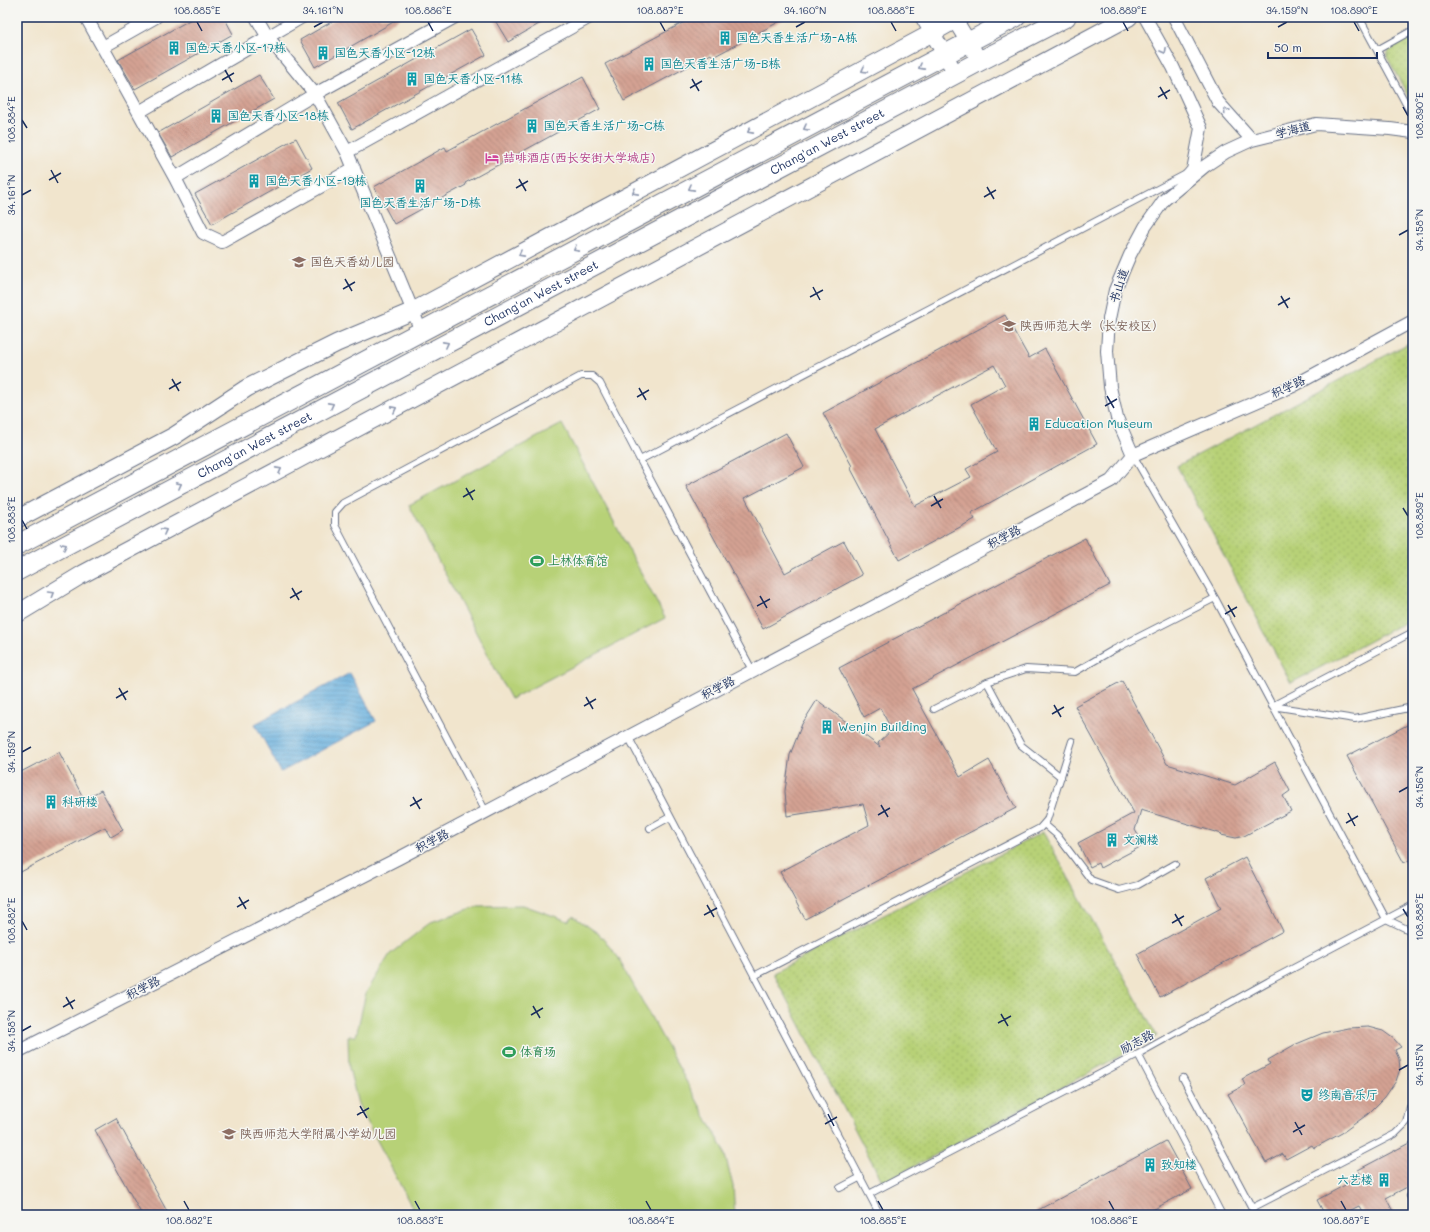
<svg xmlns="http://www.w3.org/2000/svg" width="1430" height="1232" font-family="Mali,'LXGW WenKai TC',sans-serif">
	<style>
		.grass { fill: url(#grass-dots); stroke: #69806a }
		.garden { fill: #b7d177; stroke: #69806a }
		.water { fill: url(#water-rules); stroke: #406e9e }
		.building { fill: url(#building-back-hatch); fill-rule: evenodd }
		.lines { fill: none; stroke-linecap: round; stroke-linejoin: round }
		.service-casing { stroke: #666f85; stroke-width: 8 }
		.minor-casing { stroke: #666f85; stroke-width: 14 }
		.tertiary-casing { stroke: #666f85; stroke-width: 17 }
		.secondary-casing { stroke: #666f85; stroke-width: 19 }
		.primary-casing { stroke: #666f85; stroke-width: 21 }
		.service { stroke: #fff; stroke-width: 6 }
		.minor { stroke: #fff; stroke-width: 12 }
		.tertiary { stroke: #fff; stroke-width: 15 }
		.secondary { stroke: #fff; stroke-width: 17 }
		.primary { stroke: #fff; stroke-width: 19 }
		.oneway { stroke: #8d97ae }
		.ticks { fill: none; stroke: #1b2f5e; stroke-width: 1.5 }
		.labels { text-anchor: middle; stroke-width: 3; stroke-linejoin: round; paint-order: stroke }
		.culture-label { font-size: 12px; fill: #0d838f; stroke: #f6f6f2; text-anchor: start }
		.street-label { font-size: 12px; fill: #1b2f5e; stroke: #f6f6f2 }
		.hotel-label { font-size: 12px; fill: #b23c85; stroke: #f6f6f2; text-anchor: start }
		.education-label { font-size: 12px; fill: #785e54; stroke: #f6f6f2; text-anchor: start }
		.leisure-label { font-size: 12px; fill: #27864d; stroke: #f6f6f2; text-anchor: start }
		.neatline { fill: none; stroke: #1b2f5e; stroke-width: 1.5 }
		.ticks-label { font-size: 10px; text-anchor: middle; fill: #1b2f5e }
	</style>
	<defs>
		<pattern id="grass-dots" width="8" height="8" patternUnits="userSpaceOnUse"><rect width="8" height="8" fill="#b7d177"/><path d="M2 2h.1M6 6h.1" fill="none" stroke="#9db469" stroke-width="1.8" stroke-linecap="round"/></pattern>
		<pattern id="water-rules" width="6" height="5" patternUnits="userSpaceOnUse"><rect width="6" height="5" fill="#65aedd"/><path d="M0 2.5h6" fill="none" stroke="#528eb6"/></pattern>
		<pattern id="building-back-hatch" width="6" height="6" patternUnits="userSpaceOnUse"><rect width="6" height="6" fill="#d4a293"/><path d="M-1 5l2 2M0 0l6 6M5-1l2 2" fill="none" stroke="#ab847b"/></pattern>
	</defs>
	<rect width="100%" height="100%" fill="#f6f6f2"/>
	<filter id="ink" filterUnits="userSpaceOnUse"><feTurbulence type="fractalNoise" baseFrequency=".025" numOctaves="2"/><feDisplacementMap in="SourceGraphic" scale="8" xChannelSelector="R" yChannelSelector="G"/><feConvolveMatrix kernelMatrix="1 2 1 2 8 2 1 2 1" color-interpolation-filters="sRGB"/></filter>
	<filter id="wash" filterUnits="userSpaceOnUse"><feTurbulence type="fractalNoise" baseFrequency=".012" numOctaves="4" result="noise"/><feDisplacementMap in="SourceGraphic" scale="16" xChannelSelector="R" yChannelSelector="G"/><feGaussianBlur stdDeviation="0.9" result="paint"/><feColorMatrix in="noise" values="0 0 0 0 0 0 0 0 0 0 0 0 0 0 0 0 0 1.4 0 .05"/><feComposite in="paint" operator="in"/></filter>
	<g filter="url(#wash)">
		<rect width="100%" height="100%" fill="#f1e5cd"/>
		<!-- grass -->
		<path class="grass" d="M 1413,35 L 1413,105 L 1387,57 L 1389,48 Z
			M 1413,341 L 1413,618 L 1291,683 L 1177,466 Z
			M 1043,832 L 1157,1036 L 883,1183 L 773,973 Z"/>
		<!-- garden -->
		<path class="garden" d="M 562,424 L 665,618 L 511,699 L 409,505 Z
			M 523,905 L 568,921 L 573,916 L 599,934 L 618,957 L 723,1148 L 733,1186 L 735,1215 L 416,1215 L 358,1104 L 349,1068 L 348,1036 L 356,1036 L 366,993 L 390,954 L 431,922 L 478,906 Z"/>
		<!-- water -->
		<path class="water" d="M 350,673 L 376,721 L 281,772 L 255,724 Z"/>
		<g id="blocks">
			<!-- building -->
			<path class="building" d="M 195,17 L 224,17 L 233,34 L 135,89 L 118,60 Z
				M 340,17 L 402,17 L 315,67 L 300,40 Z
				M 493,17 L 551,17 L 508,42 Z
				M 694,17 L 788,17 L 713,57 L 711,54 L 624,101 L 605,64 Z
				M 471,29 L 486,55 L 352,129 L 338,103 Z
				M 259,75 L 274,99 L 172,157 L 158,133 Z
				M 583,77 L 600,109 L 465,183 L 466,185 L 394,224 L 374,187 L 445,147 L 447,151 Z
				M 296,138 L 312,168 L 212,224 L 195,194 Z
				M 1005,315 L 1029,358 L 1045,349 L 1097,444 L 971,513 L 975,519 L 899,560 L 850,467 L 852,466 L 823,413 ZM 994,365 L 1005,385 L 971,404 L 997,452 L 966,469 L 971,477 L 915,506 L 875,429 Z
				M 786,433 L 804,467 L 745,498 L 785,573 L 844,541 L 862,575 L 763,629 L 686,486 Z
				M 1085,538 L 1110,585 L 912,689 L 960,777 L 989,760 L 1016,808 L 805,919 L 780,872 L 869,825 L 863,804 L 787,816 L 785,791 L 790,755 L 802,724 L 817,700 L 880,747 L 878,743 L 892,730 L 880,708 L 864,717 L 839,668 Z
				M 1122,681 L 1167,764 L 1235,785 L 1275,762 L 1290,791 L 1283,796 L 1291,811 L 1244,836 L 1236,838 L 1221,835 L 1222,834 L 1141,810 L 1135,830 L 1144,845 L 1100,868 L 1098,863 L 1090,867 L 1078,843 L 1134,813 L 1075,706 Z
				M 1413,722 L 1413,858 L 1404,863 L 1347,756 Z
				M 59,752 L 84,799 L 101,790 L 123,830 L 111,837 L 105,827 L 17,874 L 17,774 Z
				M 1245,857 L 1283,931 L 1160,997 L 1137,954 L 1221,908 L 1206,878 Z
				M 1368,1027 L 1383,1031 L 1394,1039 L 1401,1047 L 1395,1050 L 1399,1059 L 1400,1069 L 1396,1081 L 1385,1097 L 1368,1114 L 1342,1133 L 1314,1148 L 1312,1145 L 1286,1159 L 1283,1154 L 1266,1163 L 1228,1094 L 1245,1085 L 1242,1079 L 1270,1064 L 1268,1060 L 1294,1045 L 1323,1033 L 1348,1028 Z
				M 116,1118 L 169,1215 L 142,1215 L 95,1130 Z
				M 1166,1141 L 1192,1189 L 1143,1215 L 1029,1215 Z
				M 1413,1141 L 1413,1184 L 1386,1198 L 1395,1215 L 1364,1215 L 1359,1206 L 1341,1215 L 1325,1215 L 1317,1200 L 1362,1176 L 1358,1170 Z"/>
		</g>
	</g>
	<g filter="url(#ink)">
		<use href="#blocks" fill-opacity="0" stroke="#666f85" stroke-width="1"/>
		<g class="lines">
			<!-- service casing -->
			<g class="service-casing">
				<path id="service" d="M 1359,17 L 1413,117
					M 1377,50 L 1413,30
					M 1133,455 L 1215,598 L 1386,919 L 1413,932
					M 640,460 L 1188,173
					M 987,682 L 1021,745 L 1061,777
					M 1272,706 L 1413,632
					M 1272,706 L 1355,719 L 1413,707
					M 934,709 L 987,682 L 1026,669 L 1075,672 L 1113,650 L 1215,598
					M 628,736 L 880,1215
					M 486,812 L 335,525 L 335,512 L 343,503 L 581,376 L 592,376 L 600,383 L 640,460 L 752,670
					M 1044,824 L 1057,835 L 1091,880 L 1119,890 L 1138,885 L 1175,864
					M 650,828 L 670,817
					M 754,976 L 1040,828 L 1047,820 L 1072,741
					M 1138,1054 L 1222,1215
					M 1183,1078 L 1252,1208 L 1395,1134 L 1406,1123 L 1410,1107 L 1413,1105
					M 840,1188 L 861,1177
					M 869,1194 L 1138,1054 L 1269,981 L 1413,905
					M 1410,1196 L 1413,1198"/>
			</g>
			<!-- minor casing -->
			<g class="minor-casing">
				<path id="minor" d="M 86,17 L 175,178 L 203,233 L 222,242 L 354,168
					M 256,17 L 267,36 L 315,94 L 347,152 L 421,331
					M 1145,17 L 1173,67 L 1201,128 L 1193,170 L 1187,177
					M 1174,17 L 1218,102 L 1252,140
					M 103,47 L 156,17
					M 139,112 L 302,17
					M 347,152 L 590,17
					M 175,178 L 315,94 L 455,17
					M 1133,455 L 1117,418 L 1110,387 L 1107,351 L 1109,319 L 1115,290 L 1130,255 L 1145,227 L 1164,200 L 1205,166 L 1226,152 L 1252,140 L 1316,124 L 1390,129 L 1413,132
					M 17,1052 L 399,858 L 1111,481 L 1133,455 L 1293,386 L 1413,321"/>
			</g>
			<!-- tertiary casing -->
			<g class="tertiary-casing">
				<path id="tertiary" d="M 923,17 L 956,74
					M 953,17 L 980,61"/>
			</g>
			<!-- secondary casing -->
			<g class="secondary-casing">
				<path id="secondary" d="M 17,519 L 174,436 L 247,388 L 337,343 L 413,311 L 932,33 L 960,17
					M 17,614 L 83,574 L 1129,17"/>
			</g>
			<!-- primary casing -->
			<g class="primary-casing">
				<g id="primary">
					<path d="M 17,545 L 1016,17"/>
					<path id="s1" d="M 17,571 L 980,61 L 1066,17"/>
				</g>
			</g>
			<!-- service -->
			<use href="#service" class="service"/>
			<!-- minor -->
			<use href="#minor" class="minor"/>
			<!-- tertiary -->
			<use href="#tertiary" class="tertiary"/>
			<!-- secondary -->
			<use href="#secondary" class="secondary"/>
			<!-- primary -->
			<use href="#primary" class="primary"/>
		</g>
		<!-- one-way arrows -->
		<defs><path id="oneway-chevron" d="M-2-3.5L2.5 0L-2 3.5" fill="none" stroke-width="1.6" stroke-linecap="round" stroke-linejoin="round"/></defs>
		<g class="oneway">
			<use href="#oneway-chevron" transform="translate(1164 51) rotate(61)"/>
			<use href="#oneway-chevron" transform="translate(921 67) rotate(152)"/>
			<use href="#oneway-chevron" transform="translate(864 70) rotate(152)"/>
			<use href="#oneway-chevron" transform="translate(1226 111) rotate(-132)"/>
			<use href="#oneway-chevron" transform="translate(806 128) rotate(152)"/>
			<use href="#oneway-chevron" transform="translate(750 131) rotate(152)"/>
			<use href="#oneway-chevron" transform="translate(691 188) rotate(152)"/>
			<use href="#oneway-chevron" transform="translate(635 192) rotate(152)"/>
			<use href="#oneway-chevron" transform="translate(576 249) rotate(152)"/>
			<use href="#oneway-chevron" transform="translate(521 254) rotate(152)"/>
			<use href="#oneway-chevron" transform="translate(446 344) rotate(-28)"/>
			<use href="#oneway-chevron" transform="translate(331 405) rotate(-28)"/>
			<use href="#oneway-chevron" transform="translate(394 409) rotate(-28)"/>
			<use href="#oneway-chevron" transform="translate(279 470) rotate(-28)"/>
			<use href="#oneway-chevron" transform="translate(179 485) rotate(-28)"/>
			<use href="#oneway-chevron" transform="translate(164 531) rotate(-28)"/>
			<use href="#oneway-chevron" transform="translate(64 546) rotate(-28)"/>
			<use href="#oneway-chevron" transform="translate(51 594) rotate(-31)"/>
		</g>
	</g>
	<!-- ticks -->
	<path class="ticks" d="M 197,22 L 202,31M 428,22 L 433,31M 660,22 L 665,31M 891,22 L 896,31M 1123,22 L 1128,31M 1354,22 L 1359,31M 314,27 L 323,22M 796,27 L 805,22M 1278,27 L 1287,22M 225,70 L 232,82M 692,79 L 699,91M 222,80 L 234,73M 1160,87 L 1167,99M 690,88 L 702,81M 1158,97 L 1170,90M 1403,107 L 1408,116M 22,120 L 27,128M 51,170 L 58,183M 519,179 L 526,191M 49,180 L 61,173M 987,187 L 994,199M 516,188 L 528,181M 22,195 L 31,190M 984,197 L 996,190M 1399,235 L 1408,230M 345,279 L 352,291M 813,287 L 820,300M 343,289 L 355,282M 1281,296 L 1288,308M 810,297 L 823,290M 1278,305 L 1290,298M 172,379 L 179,391M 639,388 L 646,400M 169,389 L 181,382M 1107,396 L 1114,408M 637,397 L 649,390M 1105,406 L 1117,399M 466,488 L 473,500M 934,496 L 941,508M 463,497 L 475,490M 931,506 L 943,499M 1403,508 L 1408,516M 22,520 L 27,529M 292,588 L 299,600M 760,596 L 767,608M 290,598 L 302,591M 1228,605 L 1235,617M 757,606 L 770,599M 1225,614 L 1237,607M 119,688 L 126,700M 586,697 L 593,709M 116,698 L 128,691M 1054,705 L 1061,717M 584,706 L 596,699M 1052,714 L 1064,707M 22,752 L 31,747M 1399,792 L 1408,787M 413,797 L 420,809M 881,805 L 888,817M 410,806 L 422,799M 1348,813 L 1355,826M 878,815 L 890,808M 1346,823 L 1358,816M 239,897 L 246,909M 707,905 L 714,917M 237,907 L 249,900M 1403,909 L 1408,917M 1175,914 L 1182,926M 704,915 L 717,908M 22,921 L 27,930M 1172,923 L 1184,916M 66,997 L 73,1009M 533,1006 L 540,1018M 63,1007 L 75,1000M 1001,1014 L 1008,1026M 531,1015 L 543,1008M 998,1023 L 1011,1016M 22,1031 L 31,1026M 1399,1070 L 1408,1065M 360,1106 L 367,1118M 828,1114 L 834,1126M 357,1115 L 369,1108M 1295,1122 L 1302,1135M 825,1124 L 837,1117M 1293,1132 L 1305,1125M 184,1201 L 189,1210M 415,1201 L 420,1210M 646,1201 L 651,1210M 878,1201 L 883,1210M 1109,1201 L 1114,1210M 1341,1201 L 1346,1210"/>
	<!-- icons -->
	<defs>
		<g id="building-bare" transform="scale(1.08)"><path d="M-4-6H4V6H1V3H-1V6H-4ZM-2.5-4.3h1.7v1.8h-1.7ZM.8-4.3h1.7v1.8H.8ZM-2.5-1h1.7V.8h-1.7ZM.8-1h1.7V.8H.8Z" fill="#0f9aa8" stroke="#f6f6f2" stroke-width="2.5" paint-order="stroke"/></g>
		<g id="hotel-bare" transform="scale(1.08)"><path d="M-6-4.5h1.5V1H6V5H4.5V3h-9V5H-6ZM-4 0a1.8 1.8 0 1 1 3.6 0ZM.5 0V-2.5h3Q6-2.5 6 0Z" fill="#d1479c" stroke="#f6f6f2" stroke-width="2.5" paint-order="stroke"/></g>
		<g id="school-bare" transform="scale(1.08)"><path d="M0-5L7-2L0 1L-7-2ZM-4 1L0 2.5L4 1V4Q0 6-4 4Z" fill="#8d6e63" stroke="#f6f6f2" stroke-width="2.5" paint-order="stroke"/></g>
		<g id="university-bare" transform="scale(1.08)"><path d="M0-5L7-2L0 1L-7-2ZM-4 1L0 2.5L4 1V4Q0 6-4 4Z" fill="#8d6e63" stroke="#f6f6f2" stroke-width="2.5" paint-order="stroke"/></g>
		<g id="stadium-bare" transform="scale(1.08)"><path d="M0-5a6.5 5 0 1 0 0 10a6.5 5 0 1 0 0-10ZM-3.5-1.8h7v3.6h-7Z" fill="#2e9e5b" stroke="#f6f6f2" stroke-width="2.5" paint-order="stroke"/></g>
		<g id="theatre-bare" transform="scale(1.08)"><path d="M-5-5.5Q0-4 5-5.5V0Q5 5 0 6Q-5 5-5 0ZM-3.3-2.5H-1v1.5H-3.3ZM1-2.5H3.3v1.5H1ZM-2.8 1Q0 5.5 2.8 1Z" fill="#0f9aa8" stroke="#f6f6f2" stroke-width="2.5" paint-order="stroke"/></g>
	</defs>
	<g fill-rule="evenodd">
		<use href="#building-bare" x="725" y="38"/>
		<use href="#building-bare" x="174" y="48"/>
		<use href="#building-bare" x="323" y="53"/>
		<use href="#building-bare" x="649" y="64"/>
		<use href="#building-bare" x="412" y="79"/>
		<use href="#building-bare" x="216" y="116"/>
		<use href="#building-bare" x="532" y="126"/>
		<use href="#hotel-bare" x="492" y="158"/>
		<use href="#building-bare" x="254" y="181"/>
		<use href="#building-bare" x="420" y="186"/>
		<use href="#school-bare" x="299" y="262"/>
		<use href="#university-bare" x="1009" y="326"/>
		<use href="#building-bare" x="1034" y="424"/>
		<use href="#stadium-bare" x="537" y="561"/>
		<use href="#building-bare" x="827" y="727"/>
		<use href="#building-bare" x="51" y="802"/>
		<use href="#building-bare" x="1112" y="840"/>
		<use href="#stadium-bare" x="509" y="1052"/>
		<use href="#theatre-bare" x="1307" y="1095"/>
		<use href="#school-bare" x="229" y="1134"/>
		<use href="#building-bare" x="1150" y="1165"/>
		<use href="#building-bare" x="1384" y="1180"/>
	</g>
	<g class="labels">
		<!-- culture labels -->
		<g class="culture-label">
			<text x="736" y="42">国色天香生活广场-A栋</text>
			<text x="185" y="52">国色天香小区-17栋</text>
			<text x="334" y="57">国色天香小区-12栋</text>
			<text x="660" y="68">国色天香生活广场-B栋</text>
			<text x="423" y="83">国色天香小区-11栋</text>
			<text x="227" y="120">国色天香小区-18栋</text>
			<text x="543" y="130">国色天香生活广场-C栋</text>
			<text x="265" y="185">国色天香小区-19栋</text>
			<text x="420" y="207" text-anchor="middle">国色天香生活广场-D栋</text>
			<text x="1045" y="428">Education Museum</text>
			<text x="838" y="731">Wenjin Building</text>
			<text x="62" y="806">科研楼</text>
			<text x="1123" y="844">文澜楼</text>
			<text x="1318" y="1099">终南音乐厅</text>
			<text x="1161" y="1169">致知楼</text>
			<text x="1373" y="1184" text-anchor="end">六艺楼</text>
		</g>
		<!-- street labels -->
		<g class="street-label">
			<text transform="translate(1293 130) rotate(-14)" y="4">学海道</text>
			<text dy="4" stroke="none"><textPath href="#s1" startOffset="917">Chang'an West street</textPath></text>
			<text transform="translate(1119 286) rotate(-72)" y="4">书山道</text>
			<text dy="4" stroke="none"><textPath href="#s1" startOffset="593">Chang'an West street</textPath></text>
			<text transform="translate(1288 387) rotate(-25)" y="4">积学路</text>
			<text dy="4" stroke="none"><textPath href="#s1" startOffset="269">Chang'an West street</textPath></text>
			<text transform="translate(1004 537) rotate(-28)" y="4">积学路</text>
			<text transform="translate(718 688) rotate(-28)" y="4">积学路</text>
			<text transform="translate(432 841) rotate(-28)" y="4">积学路</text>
			<text transform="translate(143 988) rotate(-27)" y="4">积学路</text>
			<text transform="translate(1137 1042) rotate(-28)" y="4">励志路</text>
		</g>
		<!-- hotel labels -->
		<g class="hotel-label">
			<text x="503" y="162">喆啡酒店(西长安街大学城店)</text>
		</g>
		<!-- education labels -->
		<g class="education-label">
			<text x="310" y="266">国色天香幼儿园</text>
			<text x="1020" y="330">陕西师范大学（长安校区）</text>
			<text x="240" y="1138">陕西师范大学附属小学幼儿园</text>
		</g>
		<!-- leisure labels -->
		<g class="leisure-label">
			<text x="548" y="565">上林体育馆</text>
			<text x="520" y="1056">体育场</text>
		</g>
	</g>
	<!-- margin -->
	<rect width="1430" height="1232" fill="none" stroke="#f6f6f2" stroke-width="44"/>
	<!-- scale -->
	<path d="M1268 52v6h109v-6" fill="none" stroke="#1b2f5e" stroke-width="2"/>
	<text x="1274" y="52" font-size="12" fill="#1b2f5e" stroke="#f6f6f2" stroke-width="3" paint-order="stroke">50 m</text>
	<rect x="22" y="22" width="1386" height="1188" class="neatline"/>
	<g class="ticks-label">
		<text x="197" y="14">108.885°E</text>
		<text x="323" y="14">34.161°N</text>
		<text x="428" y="14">108.886°E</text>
		<text x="660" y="14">108.887°E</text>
		<text x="805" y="14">34.160°N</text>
		<text x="891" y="14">108.888°E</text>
		<text x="1123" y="14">108.889°E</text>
		<text x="1287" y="14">34.159°N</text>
		<text x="1354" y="14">108.890°E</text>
		<text transform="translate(1419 116) rotate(-90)" y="4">108.890°E</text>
		<text transform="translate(11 120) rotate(-90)" y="4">108.884°E</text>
		<text transform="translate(11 195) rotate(-90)" y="4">34.161°N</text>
		<text transform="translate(1419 230) rotate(-90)" y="4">34.158°N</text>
		<text transform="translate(1419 516) rotate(-90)" y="4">108.889°E</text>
		<text transform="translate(11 520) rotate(-90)" y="4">108.883°E</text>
		<text transform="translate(11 752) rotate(-90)" y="4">34.159°N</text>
		<text transform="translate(1419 787) rotate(-90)" y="4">34.156°N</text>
		<text transform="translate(1419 917) rotate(-90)" y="4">108.888°E</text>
		<text transform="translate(11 921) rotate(-90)" y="4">108.882°E</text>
		<text transform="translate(11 1031) rotate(-90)" y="4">34.158°N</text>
		<text transform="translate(1419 1065) rotate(-90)" y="4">34.155°N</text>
		<text x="189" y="1224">108.882°E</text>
		<text x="420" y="1224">108.883°E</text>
		<text x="651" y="1224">108.884°E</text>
		<text x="883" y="1224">108.885°E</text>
		<text x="1114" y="1224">108.886°E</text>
		<text x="1346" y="1224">108.887°E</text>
	</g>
</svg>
